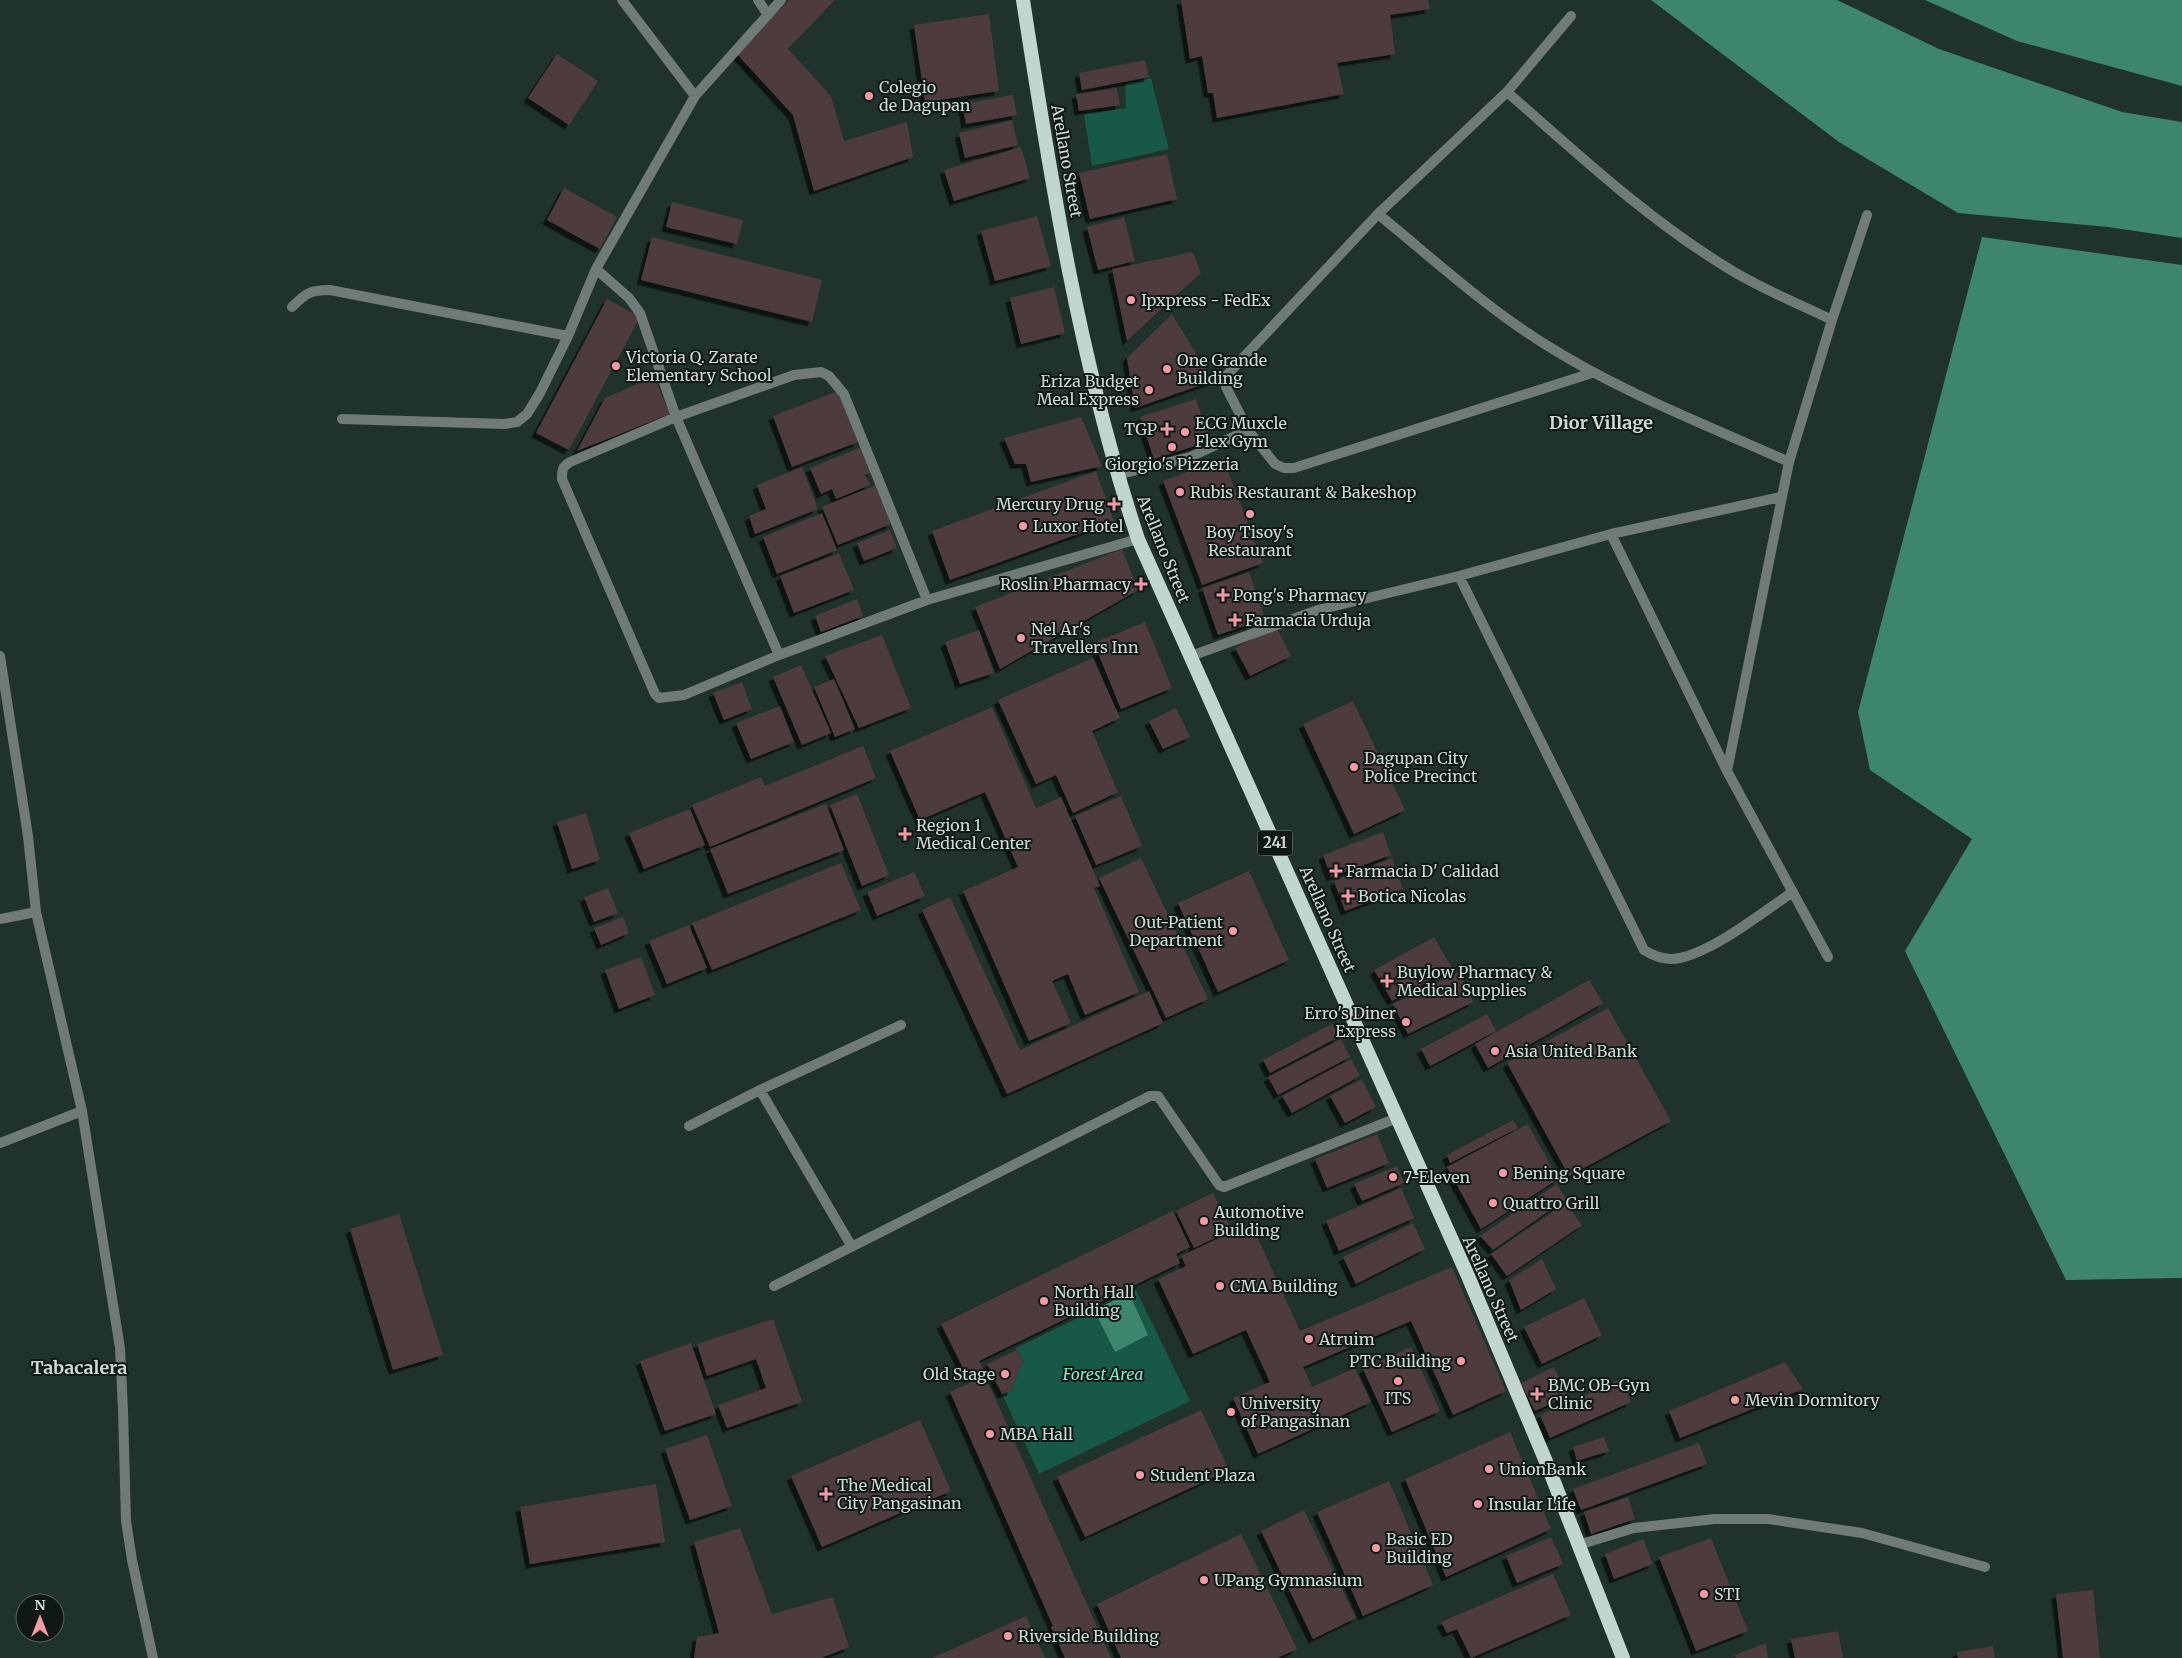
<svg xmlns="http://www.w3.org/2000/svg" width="2182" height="1658" font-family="Merriweather,serif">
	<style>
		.green { fill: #175846 }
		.water { fill: #3e856f }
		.building { fill: #4e3b3c; filter: url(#shadow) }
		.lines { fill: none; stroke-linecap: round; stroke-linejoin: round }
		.minor { stroke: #707a76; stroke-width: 10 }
		.trunk { stroke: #c0d6ce; stroke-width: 14 }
		.poi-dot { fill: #f49aa4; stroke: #0f1815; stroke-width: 2 }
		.labels { text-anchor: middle; stroke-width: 4; stroke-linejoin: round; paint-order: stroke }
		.shield { fill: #0f1815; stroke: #95a09b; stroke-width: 1 }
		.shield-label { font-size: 15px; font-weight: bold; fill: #cedad5 }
		.poi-label { font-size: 16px; fill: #cedad5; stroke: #0f1815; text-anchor: start }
		.street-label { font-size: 16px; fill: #cedad5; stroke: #0f1815 }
		.park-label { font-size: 16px; font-style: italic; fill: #82ebc9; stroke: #0f1815 }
		.neighbourhood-label { font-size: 18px; font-weight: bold; fill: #cedad5; stroke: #0f1815 }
	</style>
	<defs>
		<filter id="shadow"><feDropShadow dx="-4.5" dy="4.5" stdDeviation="0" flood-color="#0009"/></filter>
	</defs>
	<rect width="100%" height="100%" fill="#1f322b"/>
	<!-- green -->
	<path class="green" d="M 1151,78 L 1169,149 L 1092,166 L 1084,114 L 1126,108 L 1125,84 Z
		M 1136,1290 L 1190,1401 L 1039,1474 L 1002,1394 L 1011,1391 L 1023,1361 L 1016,1348 Z"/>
	<!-- water -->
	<path class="water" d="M 1651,0 L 1837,0 L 1939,49 L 2122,112 L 2182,122 L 2182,238 L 2108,227 L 1958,213 L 1839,142 Z
		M 1925,0 L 2182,0 L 2182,86 L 2017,41 Z
		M 1982,237 L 2182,265 L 2182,1278 L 2066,1280 L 1905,951 L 1972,839 L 1870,770 L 1858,712 Z
		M 1129,1293 L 1148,1335 L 1115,1352 L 1094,1310 Z"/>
	<!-- building -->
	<path class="building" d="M 789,0 L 835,0 L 788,49 L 831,96 L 844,141 L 907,122 L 913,157 L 814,191 L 793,115 L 736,53 Z
		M 1181,0 L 1428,0 L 1430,9 L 1390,15 L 1395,54 L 1337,63 L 1344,94 L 1217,118 L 1213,93 L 1208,93 L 1202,56 L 1190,59 Z
		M 989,14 L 999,91 L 925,102 L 914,25 Z
		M 557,54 L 598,81 L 569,125 L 528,98 Z
		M 1145,60 L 1149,77 L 1082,90 L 1079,73 Z
		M 1117,88 L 1120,105 L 1079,111 L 1076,94 Z
		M 1013,95 L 1017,115 L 966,124 L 962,104 Z
		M 1012,120 L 1018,145 L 965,158 L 959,133 Z
		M 1021,147 L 1030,178 L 954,201 L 944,170 Z
		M 1167,154 L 1177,199 L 1090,219 L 1079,173 Z
		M 564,188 L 617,217 L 600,249 L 547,220 Z
		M 672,202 L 743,220 L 737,244 L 666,227 Z
		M 1037,216 L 1051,266 L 995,281 L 981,231 Z
		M 1124,217 L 1135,261 L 1098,270 L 1087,227 Z
		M 652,237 L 822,280 L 812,322 L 641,280 Z
		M 1193,252 L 1201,273 L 1127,341 L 1112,269 Z
		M 1054,287 L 1065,333 L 1021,344 L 1010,298 Z
		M 607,299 L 640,317 L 569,450 L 536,433 Z
		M 1172,314 L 1213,381 L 1135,408 L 1127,358 Z
		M 654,377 L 670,414 L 577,451 L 605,398 Z
		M 838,391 L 858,442 L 792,467 L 773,416 Z
		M 1196,399 L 1210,441 L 1154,459 L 1140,417 Z
		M 1081,417 L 1102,466 L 1031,482 L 1026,464 L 1015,464 L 1004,438 Z
		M 861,447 L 872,472 L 865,475 L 870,485 L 836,499 L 832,489 L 821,494 L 810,468 Z
		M 1223,458 L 1263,563 L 1202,585 L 1163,481 Z
		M 802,467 L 818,509 L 755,534 L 749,516 L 766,509 L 757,485 Z
		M 1096,471 L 1114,521 L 950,580 L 932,531 Z
		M 876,485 L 891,524 L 838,545 L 822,507 Z
		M 822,513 L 837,550 L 777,574 L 763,537 Z
		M 890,530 L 897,548 L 864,561 L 857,543 Z
		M 1122,549 L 1138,590 L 1000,669 L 975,607 Z
		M 839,553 L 854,590 L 794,613 L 780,576 Z
		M 1249,572 L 1265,619 L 1218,635 L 1202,588 Z
		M 857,599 L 863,616 L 821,632 L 815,616 Z
		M 1145,622 L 1172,688 L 1121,709 L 1094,643 Z
		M 1276,627 L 1291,656 L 1250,676 L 1235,648 Z
		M 979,630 L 994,673 L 960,684 L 945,642 Z
		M 882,635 L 911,708 L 859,728 L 825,656 Z
		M 1093,658 L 1120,718 L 1092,731 L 1118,792 L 1073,813 L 1056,775 L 1036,784 L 998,700 Z
		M 801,665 L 831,733 L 802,745 L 773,677 Z
		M 834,679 L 855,729 L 835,737 L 814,687 Z
		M 742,682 L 752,709 L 724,720 L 713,693 Z
		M 1353,701 L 1405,810 L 1354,834 L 1303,724 Z
		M 780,706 L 794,742 L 751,759 L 736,723 Z
		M 992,707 L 1036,808 L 1061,797 L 1100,886 L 1094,888 L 1139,992 L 1085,1015 L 1068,974 L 1052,981 L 1071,1023 L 1029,1041 L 963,891 L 1018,867 L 985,792 L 920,820 L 890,751 Z
		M 1176,708 L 1190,737 L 1163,749 L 1149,721 Z
		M 863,746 L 876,778 L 710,847 L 692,805 L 761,777 L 765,786 Z
		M 857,794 L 889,875 L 862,886 L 830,805 Z
		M 1121,796 L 1142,846 L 1096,865 L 1075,816 Z
		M 826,804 L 844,850 L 728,894 L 710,849 Z
		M 690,809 L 705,845 L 644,869 L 629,833 Z
		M 586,813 L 600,860 L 572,869 L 557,822 Z
		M 1383,832 L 1391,855 L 1331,877 L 1323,855 Z
		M 1141,858 L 1208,999 L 1166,1018 L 1099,878 Z
		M 1392,858 L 1403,889 L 1345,911 L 1334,881 Z
		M 841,863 L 861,910 L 712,970 L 692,923 Z
		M 1249,871 L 1289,960 L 1218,992 L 1178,903 Z
		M 914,872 L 925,896 L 877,916 L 867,892 Z
		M 608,888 L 618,913 L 594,922 L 584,897 Z
		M 950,897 L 1020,1050 L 1149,991 L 1163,1023 L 1007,1094 L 922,910 Z
		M 623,917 L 629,933 L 601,945 L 594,928 Z
		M 689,925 L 707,968 L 667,984 L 649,941 Z
		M 1434,937 L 1452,968 L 1392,1001 L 1374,970 Z
		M 641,957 L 655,995 L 619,1009 L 605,970 Z
		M 1459,972 L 1473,1002 L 1408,1034 L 1393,1004 Z
		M 1589,980 L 1603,1003 L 1488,1068 L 1475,1044 Z
		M 1608,1008 L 1671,1121 L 1569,1176 L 1507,1063 Z
		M 1487,1014 L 1496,1031 L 1430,1066 L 1421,1049 Z
		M 1332,1024 L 1339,1037 L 1270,1073 L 1263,1060 Z
		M 1341,1039 L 1350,1057 L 1278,1095 L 1268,1077 Z
		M 1351,1059 L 1360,1076 L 1292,1113 L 1282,1096 Z
		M 1362,1079 L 1376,1107 L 1345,1123 L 1330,1096 Z
		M 1513,1120 L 1518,1128 L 1450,1163 L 1447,1155 Z
		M 1528,1124 L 1558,1179 L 1481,1229 L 1447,1167 Z
		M 1377,1134 L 1389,1163 L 1327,1188 L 1315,1159 Z
		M 1397,1166 L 1404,1183 L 1362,1201 L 1354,1184 Z
		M 1557,1184 L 1566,1199 L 1493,1250 L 1480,1236 Z
		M 1401,1188 L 1414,1218 L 1339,1251 L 1326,1221 Z
		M 1213,1193 L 1232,1230 L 1194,1248 L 1176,1211 Z
		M 1566,1203 L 1582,1225 L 1507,1276 L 1491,1254 Z
		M 1173,1211 L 1190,1247 L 1176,1254 L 1180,1263 L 979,1361 L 984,1370 L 968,1378 L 941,1324 Z
		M 399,1214 L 443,1355 L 393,1370 L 350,1229 Z
		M 1251,1223 L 1300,1331 L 1452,1267 L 1506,1391 L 1453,1415 L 1411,1321 L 1303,1367 L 1312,1387 L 1355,1368 L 1371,1402 L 1258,1454 L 1233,1398 L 1270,1382 L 1246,1330 L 1193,1354 L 1158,1279 L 1186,1266 L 1181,1256 Z
		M 1413,1223 L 1425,1249 L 1356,1284 L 1343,1257 Z
		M 1542,1259 L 1556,1289 L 1521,1310 L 1509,1280 Z
		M 1584,1298 L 1602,1335 L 1542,1364 L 1524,1327 Z
		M 773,1319 L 802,1402 L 727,1428 L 718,1405 L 766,1388 L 756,1359 L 707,1376 L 697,1344 Z
		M 691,1343 L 716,1414 L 665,1431 L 640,1361 Z
		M 1411,1347 L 1440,1411 L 1392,1432 L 1363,1369 Z
		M 1017,1350 L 1023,1361 L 1011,1391 L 1002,1394 L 987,1364 Z
		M 1785,1362 L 1803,1389 L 1680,1438 L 1669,1411 Z
		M 1554,1367 L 1568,1396 L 1535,1411 L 1521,1383 Z
		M 984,1376 L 995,1398 L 1111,1658 L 1065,1658 L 1051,1627 L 1053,1626 L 950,1392 Z
		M 1621,1379 L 1631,1402 L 1550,1438 L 1540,1415 Z
		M 1201,1410 L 1229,1470 L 1085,1537 L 1057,1477 Z
		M 920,1420 L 951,1491 L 822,1547 L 791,1476 Z
		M 1510,1432 L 1551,1529 L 1446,1577 L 1405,1479 Z
		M 707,1435 L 732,1506 L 690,1520 L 665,1449 Z
		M 1604,1437 L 1609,1451 L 1577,1461 L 1573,1447 Z
		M 1699,1443 L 1707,1464 L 1581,1510 L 1573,1489 Z
		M 1389,1481 L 1433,1585 L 1363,1616 L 1317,1512 Z
		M 656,1484 L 665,1542 L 530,1564 L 520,1507 Z
		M 1628,1497 L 1635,1519 L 1591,1534 L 1584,1512 Z
		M 1304,1510 L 1356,1618 L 1313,1639 L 1261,1531 Z
		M 740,1528 L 772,1614 L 833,1597 L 849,1647 L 821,1658 L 694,1658 L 697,1637 L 719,1633 L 694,1542 Z
		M 1241,1534 L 1297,1649 L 1277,1658 L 1121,1658 L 1097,1604 Z
		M 1551,1537 L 1563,1564 L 1517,1583 L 1506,1556 Z
		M 1711,1538 L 1748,1631 L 1696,1651 L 1659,1557 Z
		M 1643,1539 L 1653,1564 L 1614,1579 L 1605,1554 Z
		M 1553,1574 L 1571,1615 L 1471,1658 L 1457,1629 L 1447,1633 L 1441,1622 Z
		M 2093,1590 L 2100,1658 L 2063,1658 L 2056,1594 Z
		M 1026,1616 L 1045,1658 L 932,1658 Z
		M 1838,1631 L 1843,1658 L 1795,1658 L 1791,1639 Z
		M 1766,1643 L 1768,1658 L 1736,1658 L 1735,1655 Z
		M 1993,1646 L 1995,1658 L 1958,1658 L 1957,1652 Z"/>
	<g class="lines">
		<!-- minor -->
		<path class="minor" d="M 622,0 L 695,96
			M 758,0 L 768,15
			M 1571,16 L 1507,92 L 1378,214 L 1227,375 L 1226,387 L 1248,430 L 1275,464 L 1284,468 L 1294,468 L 1592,373
			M 1507,92 C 1577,153 1646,218 1726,267 C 1759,288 1797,303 1832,320
			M 1378,214 C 1432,258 1484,306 1543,343 C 1620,392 1707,425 1789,462
			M 596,269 L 629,298 L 640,313 L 676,417 L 779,655
			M 292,307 C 306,293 310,290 330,290 L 568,336
			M 342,419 L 505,424 L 517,422 L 527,414 L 540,393 L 568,336 L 596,269 L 695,96 L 781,0
			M 1117,475 L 1190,457 L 1248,430
			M 1611,534 L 1727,771 L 1828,957
			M 1459,576 L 1644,950 C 1655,957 1666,961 1680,958 C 1716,950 1761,913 1793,892
			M 927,600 L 844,394 L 829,376 L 821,372 L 794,375 L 676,417 L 570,462 C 562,467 562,470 562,479 L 655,694 L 659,698 L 684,695 L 779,655 L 927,600 L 1138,539
			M 0,656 L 28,836 L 36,912 L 82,1111 L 120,1348 L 123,1410 L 126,1521 L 132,1560 L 153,1658
			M 1191,656 L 1318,610 L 1459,576 L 1611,534 L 1781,497
			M 1727,771 L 1789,462 L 1832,320 L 1867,215
			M 0,919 L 36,912
			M 760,1090 L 852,1247
			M 689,1126 L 760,1090 L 901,1025
			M 0,1143 L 82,1111
			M 774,1286 L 1150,1096 L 1158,1096 L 1219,1185 L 1224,1187 L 1397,1118
			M 1578,1545 L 1634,1528 L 1715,1519 L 1768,1519 L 1862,1533 L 1985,1567"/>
		<!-- trunk -->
		<path class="trunk" d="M 1023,0 C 1051,182 1080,364 1138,539 L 1468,1276 L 1547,1464 L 1623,1658"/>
	</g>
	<!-- markers -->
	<g class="poi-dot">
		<circle cx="869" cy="96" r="5"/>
		<circle cx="1131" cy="300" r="5"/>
		<circle cx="616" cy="366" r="5"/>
		<circle cx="1167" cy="369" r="5"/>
		<circle cx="1149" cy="390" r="5"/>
		<path d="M1164.5 421.5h5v5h5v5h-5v5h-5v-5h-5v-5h5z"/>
		<circle cx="1185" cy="432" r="5"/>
		<circle cx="1172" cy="447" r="5"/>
		<circle cx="1180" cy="492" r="5"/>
		<path d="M1111.5 496.5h5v5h5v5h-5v5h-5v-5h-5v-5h5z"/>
		<circle cx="1250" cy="514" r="5"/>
		<circle cx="1023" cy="526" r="5"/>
		<path d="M1138.5 576.5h5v5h5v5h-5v5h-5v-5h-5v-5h5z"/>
		<path d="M1220.5 587.5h5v5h5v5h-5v5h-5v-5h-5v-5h5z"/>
		<path d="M1232.5 612.5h5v5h5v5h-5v5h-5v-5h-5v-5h5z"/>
		<circle cx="1021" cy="638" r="5"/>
		<circle cx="1354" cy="767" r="5"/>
		<path d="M902.5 826.5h5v5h5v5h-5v5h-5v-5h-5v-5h5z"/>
		<path d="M1333.5 863.5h5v5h5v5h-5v5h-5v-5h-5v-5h5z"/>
		<path d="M1345.5 888.5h5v5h5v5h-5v5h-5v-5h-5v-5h5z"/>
		<circle cx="1233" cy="931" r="5"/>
		<path d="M1384.5 973.5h5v5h5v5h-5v5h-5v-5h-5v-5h5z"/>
		<circle cx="1406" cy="1022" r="5"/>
		<circle cx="1495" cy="1051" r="5"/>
		<circle cx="1503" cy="1173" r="5"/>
		<circle cx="1393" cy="1177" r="5"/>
		<circle cx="1493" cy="1203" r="5"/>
		<circle cx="1204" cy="1221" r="5"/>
		<circle cx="1220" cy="1286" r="5"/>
		<circle cx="1044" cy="1301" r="5"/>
		<circle cx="1309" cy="1339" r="5"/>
		<circle cx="1461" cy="1361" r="5"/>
		<circle cx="1005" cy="1374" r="5"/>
		<circle cx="1398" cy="1381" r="5"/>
		<path d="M1534.5 1386.5h5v5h5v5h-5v5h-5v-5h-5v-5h5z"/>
		<circle cx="1735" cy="1400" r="5"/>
		<circle cx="1231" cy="1412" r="5"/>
		<circle cx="990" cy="1434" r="5"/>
		<circle cx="1489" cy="1469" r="5"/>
		<circle cx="1140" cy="1475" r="5"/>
		<path d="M823.5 1486.5h5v5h5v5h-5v5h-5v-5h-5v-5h5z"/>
		<circle cx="1478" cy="1504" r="5"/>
		<circle cx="1376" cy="1548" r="5"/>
		<circle cx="1204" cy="1580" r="5"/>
		<circle cx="1704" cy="1594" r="5"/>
		<circle cx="1008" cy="1636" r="5"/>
	</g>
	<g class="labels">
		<!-- shield labels -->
		<rect class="shield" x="1257.5" y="830.5" width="35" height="25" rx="4"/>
		<g class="shield-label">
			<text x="1275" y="848">241</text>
		</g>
		<!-- poi labels -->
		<g class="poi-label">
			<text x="879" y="93">Colegio<tspan x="879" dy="18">de Dagupan</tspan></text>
			<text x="1141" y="306">Ipxpress - FedEx</text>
			<text x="626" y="363">Victoria Q. Zarate<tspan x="626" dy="18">Elementary School</tspan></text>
			<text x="1177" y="366">One Grande<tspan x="1177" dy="18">Building</tspan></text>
			<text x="1139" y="387" text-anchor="end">Eriza Budget<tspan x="1139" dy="18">Meal Express</tspan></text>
			<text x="1195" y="429">ECG Muxcle<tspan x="1195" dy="18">Flex Gym</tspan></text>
			<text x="1157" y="435" text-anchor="end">TGP</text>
			<text x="1172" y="470" text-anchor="middle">Giorgio's Pizzeria</text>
			<text x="1190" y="498">Rubis Restaurant &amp; Bakeshop</text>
			<text x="1104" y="510" text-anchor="end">Mercury Drug</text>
			<text x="1033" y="532">Luxor Hotel</text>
			<text x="1250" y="538" text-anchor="middle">Boy Tisoy's<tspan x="1250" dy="18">Restaurant</tspan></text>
			<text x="1131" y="590" text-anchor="end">Roslin Pharmacy</text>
			<text x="1233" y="601">Pong's Pharmacy</text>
			<text x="1245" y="626">Farmacia Urduja</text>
			<text x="1031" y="635">Nel Ar's<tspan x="1031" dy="18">Travellers Inn</tspan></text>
			<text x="1364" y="764">Dagupan City<tspan x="1364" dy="18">Police Precinct</tspan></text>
			<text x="916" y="831">Region 1<tspan x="916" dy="18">Medical Center</tspan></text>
			<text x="1346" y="877">Farmacia D' Calidad</text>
			<text x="1358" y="902">Botica Nicolas</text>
			<text x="1223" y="928" text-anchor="end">Out-Patient<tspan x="1223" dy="18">Department</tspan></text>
			<text x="1397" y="978">Buylow Pharmacy &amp;<tspan x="1397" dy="18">Medical Supplies</tspan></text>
			<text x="1396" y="1019" text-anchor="end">Erro's Diner<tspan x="1396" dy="18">Express</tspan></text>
			<text x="1505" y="1057">Asia United Bank</text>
			<text x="1513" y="1179">Bening Square</text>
			<text x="1403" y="1183">7-Eleven</text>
			<text x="1503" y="1209">Quattro Grill</text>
			<text x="1214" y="1218">Automotive<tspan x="1214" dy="18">Building</tspan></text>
			<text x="1230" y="1292">CMA Building</text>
			<text x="1054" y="1298">North Hall<tspan x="1054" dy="18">Building</tspan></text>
			<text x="1319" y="1345">Atruim</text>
			<text x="1451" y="1367" text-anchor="end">PTC Building</text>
			<text x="995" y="1380" text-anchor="end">Old Stage</text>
			<text x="1548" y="1391">BMC OB-Gyn<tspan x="1548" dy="18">Clinic</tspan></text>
			<text x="1398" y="1404" text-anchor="middle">ITS</text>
			<text x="1745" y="1406">Mevin Dormitory</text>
			<text x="1241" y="1409">University<tspan x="1241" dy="18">of Pangasinan</tspan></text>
			<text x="1000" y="1440">MBA Hall</text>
			<text x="1499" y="1475">UnionBank</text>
			<text x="1150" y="1481">Student Plaza</text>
			<text x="837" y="1491">The Medical<tspan x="837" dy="18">City Pangasinan</tspan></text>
			<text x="1488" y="1510">Insular Life</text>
			<text x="1386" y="1545">Basic ED<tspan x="1386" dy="18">Building</tspan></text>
			<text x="1214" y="1586">UPang Gymnasium</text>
			<text x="1714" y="1600">STI</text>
			<text x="1018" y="1642">Riverside Building</text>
		</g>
		<!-- street labels -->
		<g class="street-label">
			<text transform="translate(1067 161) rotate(80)" y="6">Arellano Street</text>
			<text transform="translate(1164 549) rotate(68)" y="6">Arellano Street</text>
			<text transform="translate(1328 919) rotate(66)" y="6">Arellano Street</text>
			<text transform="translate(1491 1289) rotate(66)" y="6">Arellano Street</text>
		</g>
		<!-- park labels -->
		<g class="park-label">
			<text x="1103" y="1380">Forest Area</text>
		</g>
		<!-- neighbourhood labels -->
		<g class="neighbourhood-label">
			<text x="1601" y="429">Dior Village</text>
			<text x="79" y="1374">Tabacalera</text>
		</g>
	</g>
	<!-- north arrow -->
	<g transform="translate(40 1618)"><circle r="24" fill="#0f1815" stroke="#5b6662"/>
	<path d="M0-4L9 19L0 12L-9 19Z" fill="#f49aa4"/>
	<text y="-8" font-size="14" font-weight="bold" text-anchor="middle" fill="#cedad5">N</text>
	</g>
</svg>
